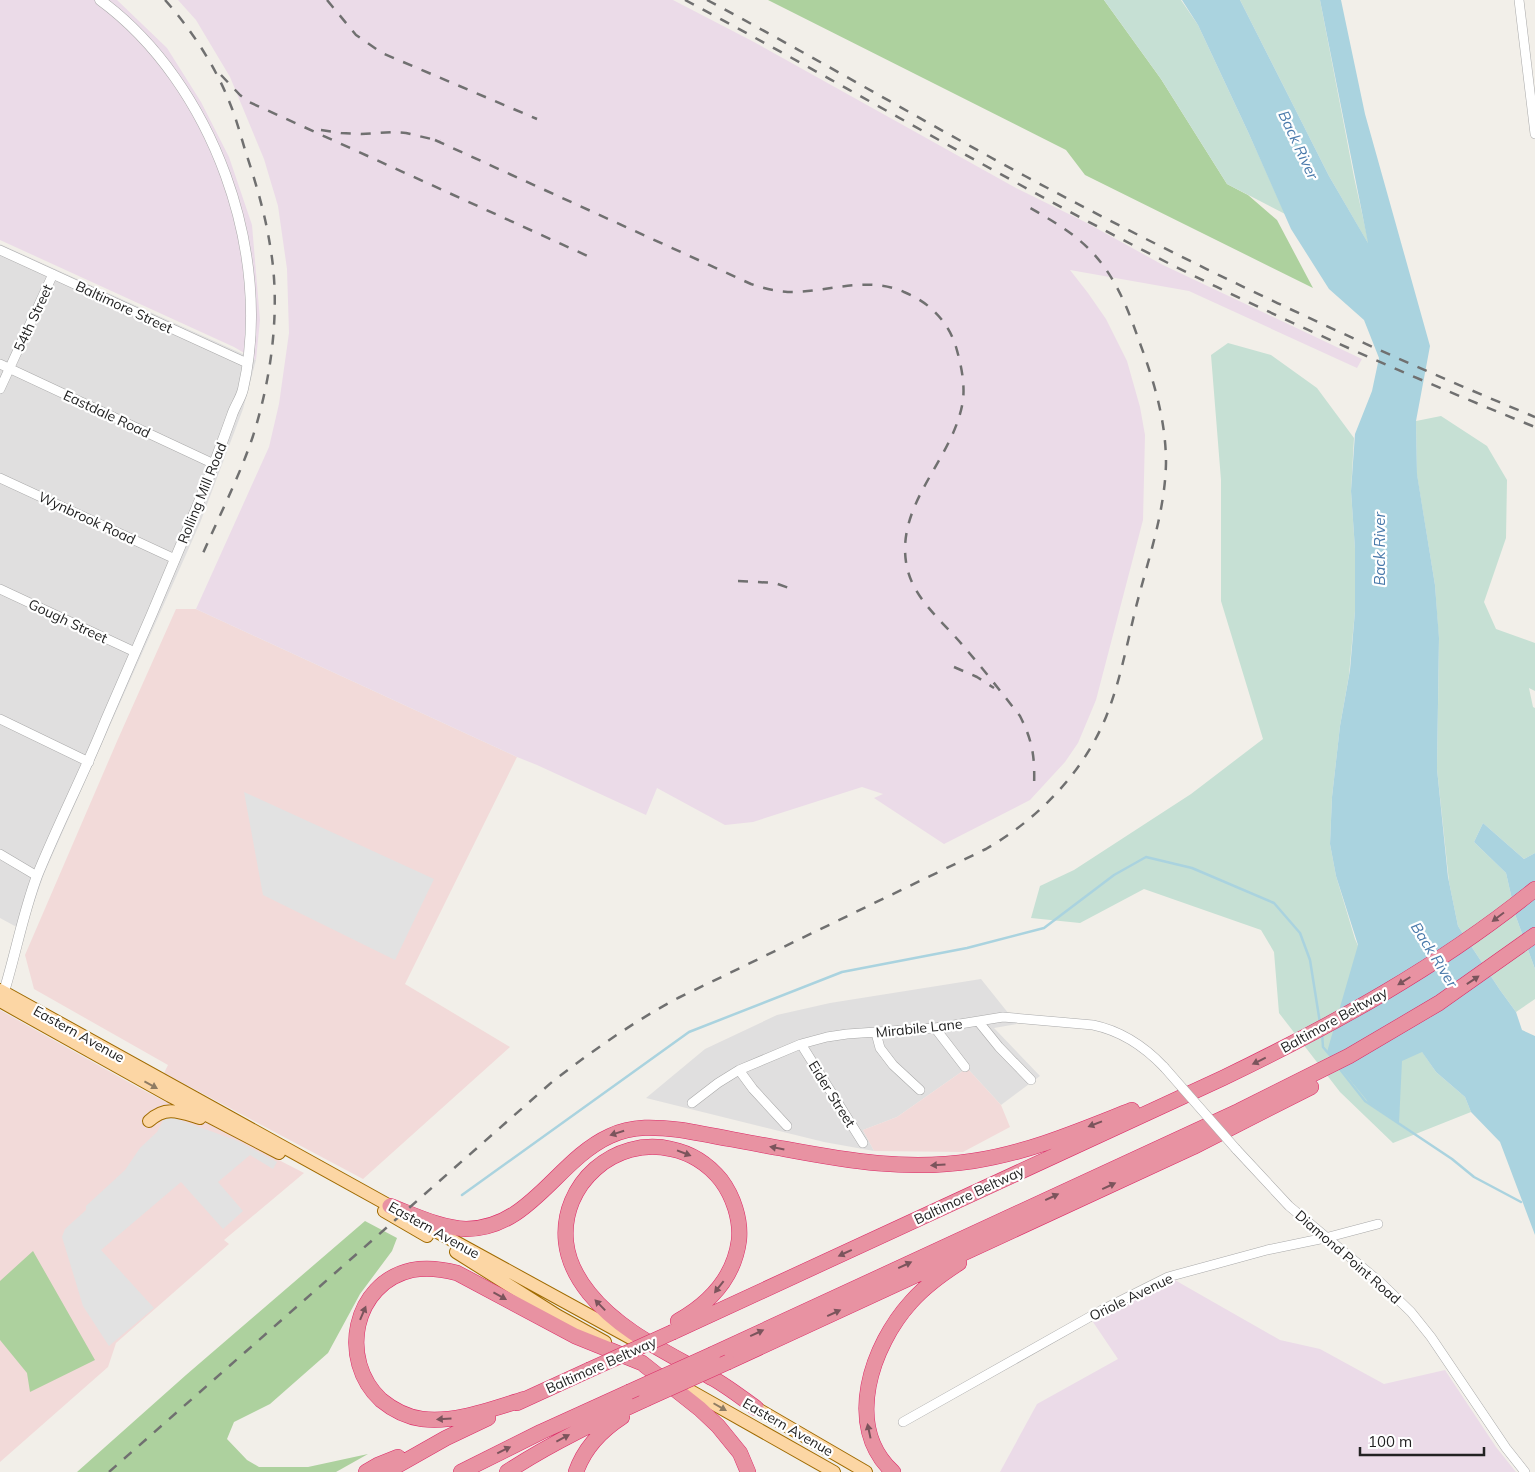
<svg xmlns="http://www.w3.org/2000/svg" width="1535" height="1472" font-family="Mulish,sans-serif">
	<style>
		.residential { fill: #e0dfdf }
		.commercial { fill: #f2dad9 }
		.industrial { fill: #ebdbe8 }
		.forest { fill: #add19e }
		.wetland { fill: #c6e0d4 }
		.parking { fill: #e2e2e2 }
		.water { fill: #aad3df }
		.lines { fill: none; stroke-linecap: round; stroke-linejoin: round }
		.stream { stroke: #aad3df; stroke-width: 2.5 }
		.minor-casing { stroke: #a9a9a9; stroke-width: 10 }
		.tertiary-casing { stroke: #a9a9a9; stroke-width: 11 }
		.primary-casing { stroke: #a06b00; stroke-width: 14 }
		.motorway-casing { stroke: #dc2a67; stroke-width: 16 }
		.minor { stroke: #fff; stroke-width: 9 }
		.tertiary { stroke: #fff; stroke-width: 10 }
		.primary { stroke: #fcd6a4; stroke-width: 12 }
		.motorway { stroke: #e892a2; stroke-width: 15 }
		.rail { stroke: #707070; stroke-width: 2.5; stroke-dasharray: 10 10; stroke-linecap: butt }
		.minor-bridge-casing { stroke: #a9a9a9; stroke-width: 10; stroke-linecap: butt }
		.motorway-bridge-casing { stroke: #dc2a67; stroke-width: 16; stroke-linecap: butt }
		.minor-bridge { stroke: #fff; stroke-width: 9 }
		.motorway-bridge { stroke: #e892a2; stroke-width: 15 }
		.oneway { fill: #7b545c }
		.oneway2 { fill: #8f7c63 }
		.labels { text-anchor: middle; stroke-width: 4.5; stroke-linejoin: round; paint-order: stroke }
		.street-label { font-size: 14px; fill: #222; stroke: #fff }
		.water-label { font-size: 15px; font-style: italic; fill: #4a7aab; stroke: #fff }
	</style>
	<rect width="100%" height="100%" fill="#f2efe9"/>
	<!-- residential -->
	<path class="residential" d="M 0,244 L 256,360 L 243,409 L 200,523 L 44,874 L 24,931 L 0,918 Z
		M 981,979 L 1017,1024 L 994,1028 L 1040,1076 L 1001,1105 L 967,1068 L 897,1117 L 863,1130 L 874,1151 L 824,1142 L 646,1098 L 705,1049 L 777,1015 L 830,1003 Z"/>
	<!-- commercial -->
	<path class="commercial" d="M 176,609 L 196,609 L 517,757 L 405,984 L 510,1047 L 363,1179 L 164,1073 L 168,1065 L 34,989 L 25,955 L 118,739 Z
		M 0,1010 L 141,1089 L 304,1173 L 224,1240 L 229,1244 L 116,1343 L 108,1367 L 0,1462 Z
		M 967,1068 L 1001,1105 L 1010,1127 L 963,1152 L 874,1151 L 863,1130 L 897,1117 Z"/>
	<!-- industrial -->
	<path class="industrial" d="M 0,0 L 117,0 L 167,48 L 201,102 L 229,157 L 252,225 L 260,320 L 256,360 L 234,347 L 0,240 Z
		M 178,0 L 673,0 L 754,42 L 1016,188 L 1085,222 L 1163,265 L 1362,359 L 1357,368 L 1189,291 L 1070,270 L 1088,293 L 1106,319 L 1127,361 L 1140,407 L 1145,435 L 1143,520 L 1096,700 L 1078,743 L 1065,762 L 1030,800 L 944,844 L 874,798 L 883,794 L 862,787 L 753,822 L 725,825 L 657,788 L 646,815 L 537,765 L 517,757 L 196,609 L 269,447 L 279,404 L 289,333 L 287,269 L 278,206 L 264,159 L 230,77 L 196,20 Z
		M 1173,1279 L 1280,1340 L 1320,1349 L 1384,1384 L 1445,1370 L 1496,1447 L 1516,1472 L 1000,1472 L 1037,1404 L 1118,1359 L 1091,1319 L 1152,1288 Z"/>
	<!-- forest -->
	<path class="forest" d="M 768,0 L 1104,0 L 1161,79 L 1227,184 L 1248,195 L 1277,220 L 1313,288 L 1085,175 L 1066,150 Z
		M 365,1221 L 397,1238 L 392,1251 L 360,1294 L 328,1353 L 270,1404 L 234,1422 L 227,1439 L 247,1460 L 259,1467 L 308,1467 L 368,1454 L 336,1472 L 77,1472 L 186,1375 Z
		M 33,1251 L 95,1360 L 30,1392 L 27,1373 L 0,1340 L 0,1281 Z"/>
	<!-- wetland -->
	<path class="wetland" d="M 1104,0 L 1181,0 L 1198,25 L 1249,134 L 1285,214 L 1227,184 L 1161,79 Z
		M 1240,0 L 1320,0 L 1354,177 L 1369,245 L 1329,176 Z
		M 1228,343 L 1271,355 L 1317,388 L 1354,438 L 1351,491 L 1355,549 L 1355,611 L 1349,675 L 1340,726 L 1332,797 L 1330,844 L 1336,876 L 1355,939 L 1375,983 L 1436,1072 L 1465,1097 L 1471,1112 L 1393,1143 L 1340,1092 L 1279,1013 L 1274,952 L 1261,930 L 1144,889 L 1080,923 L 1031,918 L 1040,886 L 1074,870 L 1191,794 L 1263,739 L 1221,601 L 1221,480 L 1211,355 Z
		M 1441,416 L 1487,446 L 1507,480 L 1506,538 L 1484,602 L 1496,629 L 1535,643 L 1535,691 L 1529,688 L 1533,707 L 1535,708 L 1535,853 L 1524,859 L 1483,823 L 1474,842 L 1506,873 L 1516,917 L 1535,969 L 1535,999 L 1516,1012 L 1500,990 L 1458,926 L 1449,882 L 1437,769 L 1439,642 L 1435,585 L 1417,475 L 1416,421 Z"/>
	<!-- parking -->
	<path class="parking" d="M 244,792 L 434,879 L 395,960 L 263,895 Z
		M 166,1115 L 238,1141 L 277,1162 L 273,1169 L 250,1155 L 218,1182 L 243,1211 L 223,1229 L 181,1182 L 101,1250 L 154,1308 L 109,1346 L 83,1306 L 62,1237 L 65,1229 L 86,1210 L 86,1206 L 125,1170 L 140,1148 L 157,1132 Z"/>
	<!-- water -->
	<path class="water" d="M 1182,0 L 1240,0 L 1329,176 L 1368,243 L 1320,0 L 1341,0 L 1365,114 L 1430,346 L 1416,421 L 1417,474 L 1435,585 L 1439,638 L 1437,769 L 1448,877 L 1458,926 L 1500,990 L 1516,1012 L 1522,1030 L 1535,1036 L 1535,1235 L 1500,1142 L 1471,1112 L 1465,1097 L 1436,1072 L 1422,1052 L 1402,1061 L 1399,1123 L 1369,1103 L 1327,1052 L 1358,945 L 1336,876 L 1330,844 L 1332,797 L 1340,726 L 1350,670 L 1355,611 L 1355,549 L 1351,491 L 1355,434 L 1372,391 L 1379,358 L 1364,320 L 1329,289 L 1291,229 L 1249,134 L 1198,25 Z
		M 1483,823 L 1524,859 L 1535,853 L 1535,969 L 1516,917 L 1506,873 L 1474,842 Z"/>
	<g class="lines">
		<!-- stream -->
		<path class="stream" d="M 1322,1033 L 1323,1047 L 1333,1059
			M 1339,1068 L 1365,1101 L 1452,1159 L 1474,1177 L 1521,1202
			M 462,1195 L 689,1032 L 842,972 L 967,948 L 1044,928 L 1114,875 L 1146,857 L 1192,868 L 1274,903 L 1300,933 L 1310,960 L 1320,1023"/>
		<!-- minor casing -->
		<g class="minor-casing">
			<path id="minor" d="M 1519,0 L 1535,134
				M 0,250 L 247,363
				M 0,364 L 214,464
				M 0,389 L 53,274
				M 0,478 L 175,559
				M 0,589 L 135,652
				M 0,719 L 89,762
				M 0,854 L 37,876
				M 978,1021 L 999,1047 L 1031,1080
				M 935,1028 L 965,1067
				M 876,1033 L 880,1048 L 893,1065 L 920,1090
				M 801,1044 L 863,1143
				M 739,1070 L 753,1089 L 787,1126
				M 692,1103 L 718,1083 L 739,1070 L 801,1044 L 827,1037 L 847,1034 L 935,1028 L 1003,1017 L 1093,1025 C 1122,1031 1144,1046 1164,1067
				M 1236,1149 L 1289,1206 L 1381,1283 L 1411,1312 L 1431,1337 L 1506,1448 L 1525,1472
				M 903,1422 L 1102,1310 L 1168,1277 L 1267,1250 L 1325,1238 L 1378,1224"/>
		</g>
		<!-- tertiary casing -->
		<g class="tertiary-casing">
			<path id="tertiary" d="M 2,998 C 15,958 22,916 37,876 C 58,824 84,774 105,722 C 138,647 170,572 201,497 C 212,470 222,443 232,415 C 235,406 241,398 243,389 C 274,254 213,83 100,0"/>
		</g>
		<!-- primary casing -->
		<g class="primary-casing">
			<path id="primary" d="M 0,990 L 399,1211
				M 0,1001 L 170,1096 L 279,1153
				M 149,1121 C 166,1105 180,1112 200,1118
				M 384,1211 L 427,1236
				M 421,1223 L 638,1342
				M 456,1252 L 558,1316 L 605,1342
				M 673,1381 L 834,1472
				M 749,1404 L 866,1472"/>
		</g>
		<!-- motorway casing -->
		<g class="motorway-casing">
			<path id="motorway" d="M 390,1206 C 414,1215 440,1228 466,1229 C 530,1229 557,1160 610,1136 C 633,1125 656,1127 681,1130 C 716,1136 750,1143 785,1149 C 849,1161 908,1171 973,1161 C 1028,1153 1081,1130 1132,1110
				M 678,1321 C 710,1303 734,1278 739,1240 C 741,1219 733,1196 721,1180 C 708,1164 691,1153 671,1149 C 615,1136 560,1184 566,1242 C 568,1261 577,1278 589,1293 C 620,1332 669,1353 712,1378 C 727,1386 742,1398 756,1408
				M 673,1332 L 1223,1078 C 1333,1025 1440,966 1535,889
				M 713,1354 L 1239,1111 L 1349,1056 L 1439,1003 L 1535,935
				M 728,1362 L 1193,1147 L 1311,1087
				M 525,1399 C 491,1409 457,1423 422,1419 C 407,1417 392,1409 381,1400 C 338,1360 353,1283 412,1270 C 428,1267 442,1269 457,1273 L 575,1336 L 642,1363 L 700,1409 L 718,1426 L 740,1453 L 748,1472
				M 517,1403 L 589,1370
				M 366,1472 L 378,1465 L 398,1457
				M 386,1472 L 446,1438 L 488,1418
				M 461,1472 L 541,1432 L 629,1392
				M 507,1472 C 551,1443 598,1421 646,1399
				M 576,1472 C 584,1449 602,1430 622,1417
				M 893,1472 C 843,1426 872,1345 911,1302 C 925,1286 942,1274 959,1263"/>
		</g>
		<!-- minor -->
		<use href="#minor" class="minor"/>
		<!-- tertiary -->
		<use href="#tertiary" class="tertiary"/>
		<!-- primary -->
		<use href="#primary" class="primary"/>
		<!-- motorway -->
		<use href="#motorway" class="motorway"/>
		<!-- rail -->
		<path class="rail" d="M 165,0 C 192,30 217,69 231,106 C 237,121 241,137 246,153 C 256,183 265,214 270,245 C 281,307 272,376 253,436 C 239,478 218,518 201,558
			M 327,0 L 356,35 L 382,53 L 537,119
			M 685,0 C 847,86 1004,180 1168,263 C 1288,323 1411,377 1535,427
			M 707,0 C 814,57 919,119 1025,176 C 1191,265 1361,345 1535,417
			M 221,75 L 240,95 L 249,102 L 592,258
			M 321,130 L 341,133 L 361,134 L 393,132 L 406,133 L 440,141
			M 435,140 L 751,284 C 765,289 779,292 795,292 C 831,291 868,276 904,292 C 929,302 948,321 956,347 C 961,364 965,383 963,400 C 955,457 897,501 906,562 C 911,598 943,621 965,648 C 984,670 1002,693 1020,716 C 1033,742 1035,757 1034,787
			M 738,581 L 775,583 L 789,588
			M 954,667 L 977,677 L 994,688
			M 109,1472 L 552,1082 C 592,1051 633,1022 678,998 L 986,849 C 1038,819 1083,773 1106,717 C 1120,682 1127,644 1136,607 C 1148,560 1165,512 1166,463 C 1166,419 1153,378 1138,338 C 1127,306 1114,274 1089,249 C 1071,231 1049,219 1027,206"/>
		<!-- minor-bridge casing -->
		<g class="minor-bridge-casing">
			<path id="minor-bridge" d="M 1164,1067 L 1236,1149"/>
		</g>
		<!-- motorway-bridge casing -->
		<g class="motorway-bridge-casing">
			<path id="motorway-bridge" d="M 589,1370 L 673,1332
				M 629,1392 L 713,1354
				M 646,1399 L 728,1362"/>
		</g>
		<!-- minor-bridge -->
		<use href="#minor-bridge" class="minor-bridge"/>
		<!-- motorway-bridge -->
		<use href="#motorway-bridge" class="motorway-bridge"/>
	</g>
	<!-- one-way arrows -->
	<defs><path id="oneway-solid" d="M-6-.8H1V-3.2L6.5 0L1 3.2V.8H-6Z" transform="scale(1.25)"/></defs>
	<g class="oneway">
		<use href="#oneway-solid" transform="translate(1498 917) rotate(143)"/>
		<use href="#oneway-solid" transform="translate(1473 980) rotate(-34)"/>
		<use href="#oneway-solid" transform="translate(1404 981) rotate(148)"/>
		<use href="#oneway-solid" transform="translate(1259 1061) rotate(154)"/>
		<use href="#oneway-solid" transform="translate(1095 1124) rotate(159)"/>
		<use href="#oneway-solid" transform="translate(617 1133) rotate(162)"/>
		<use href="#oneway-solid" transform="translate(777 1148) rotate(-169)"/>
		<use href="#oneway-solid" transform="translate(684 1153) rotate(21)"/>
		<use href="#oneway-solid" transform="translate(938 1165) rotate(177)"/>
		<use href="#oneway-solid" transform="translate(1109 1186) rotate(-25)"/>
		<use href="#oneway-solid" transform="translate(1052 1197) rotate(-25)"/>
		<use href="#oneway-solid" transform="translate(845 1253) rotate(155)"/>
		<use href="#oneway-solid" transform="translate(905 1265) rotate(-25)"/>
		<use href="#oneway-solid" transform="translate(719 1287) rotate(128)"/>
		<use href="#oneway-solid" transform="translate(500 1296) rotate(29)"/>
		<use href="#oneway-solid" transform="translate(600 1305) rotate(-134)"/>
		<use href="#oneway-solid" transform="translate(363 1313) rotate(-67)"/>
		<use href="#oneway-solid" transform="translate(834 1313) rotate(-25)"/>
		<use href="#oneway-solid" transform="translate(757 1333) rotate(-25)"/>
		<use href="#oneway-solid" transform="translate(444 1419) rotate(177)"/>
		<use href="#oneway-solid" transform="translate(869 1431) rotate(-102)"/>
		<use href="#oneway-solid" transform="translate(563 1438) rotate(-28)"/>
		<use href="#oneway-solid" transform="translate(504 1450) rotate(-26)"/>
	</g>
	<g class="oneway2">
		<use href="#oneway-solid" transform="translate(151 1085) rotate(29)"/>
		<use href="#oneway-solid" transform="translate(720 1407) rotate(30)"/>
	</g>
	<g class="labels">
		<!-- street labels -->
		<g class="street-label">
			<text transform="translate(124 307) rotate(25)" y="5">Baltimore Street</text>
			<text transform="translate(33 318) rotate(-65)" y="5">54th Street</text>
			<text transform="translate(107 414) rotate(25)" y="5">Eastdale Road</text>
			<text transform="translate(202 493) rotate(-68)" y="5">Rolling Mill Road</text>
			<text transform="translate(87 518) rotate(25)" y="5">Wynbrook Road</text>
			<text transform="translate(68 621) rotate(25)" y="5">Gough Street</text>
			<text transform="translate(1334 1020) rotate(-29)" y="5">Baltimore Beltway</text>
			<text transform="translate(919 1028) rotate(-6)" y="5">Mirabile Lane</text>
			<text transform="translate(79 1034) rotate(29)" y="5">Eastern Avenue</text>
			<text transform="translate(832 1094) rotate(58)" y="5">Eider Street</text>
			<text transform="translate(969 1195) rotate(-25)" y="5">Baltimore Beltway</text>
			<text transform="translate(434 1230) rotate(29)" y="5">Eastern Avenue</text>
			<text transform="translate(1348 1257) rotate(41)" y="5">Diamond Point Road</text>
			<text transform="translate(1131 1297) rotate(-26)" y="5">Oriole Avenue</text>
			<text transform="translate(601 1365) rotate(-24)" y="5">Baltimore Beltway</text>
			<text transform="translate(788 1427) rotate(30)" y="5">Eastern Avenue</text>
		</g>
		<!-- water labels -->
		<g class="water-label">
			<text transform="translate(1298 145) rotate(65)" y="5">Back River</text>
			<text transform="translate(1380 549) rotate(-90)" y="5">Back River</text>
			<text transform="translate(1434 955) rotate(58)" y="5">Back River</text>
		</g>
	</g>
	<!-- scale -->
	<path d="M1360 1447v8h124v-8" fill="none" stroke="#222222" stroke-width="2.5"/>
	<text x="1368" y="1447" font-size="15" fill="#222222" stroke="#ffffff" stroke-width="4" paint-order="stroke">100 m</text>
</svg>
